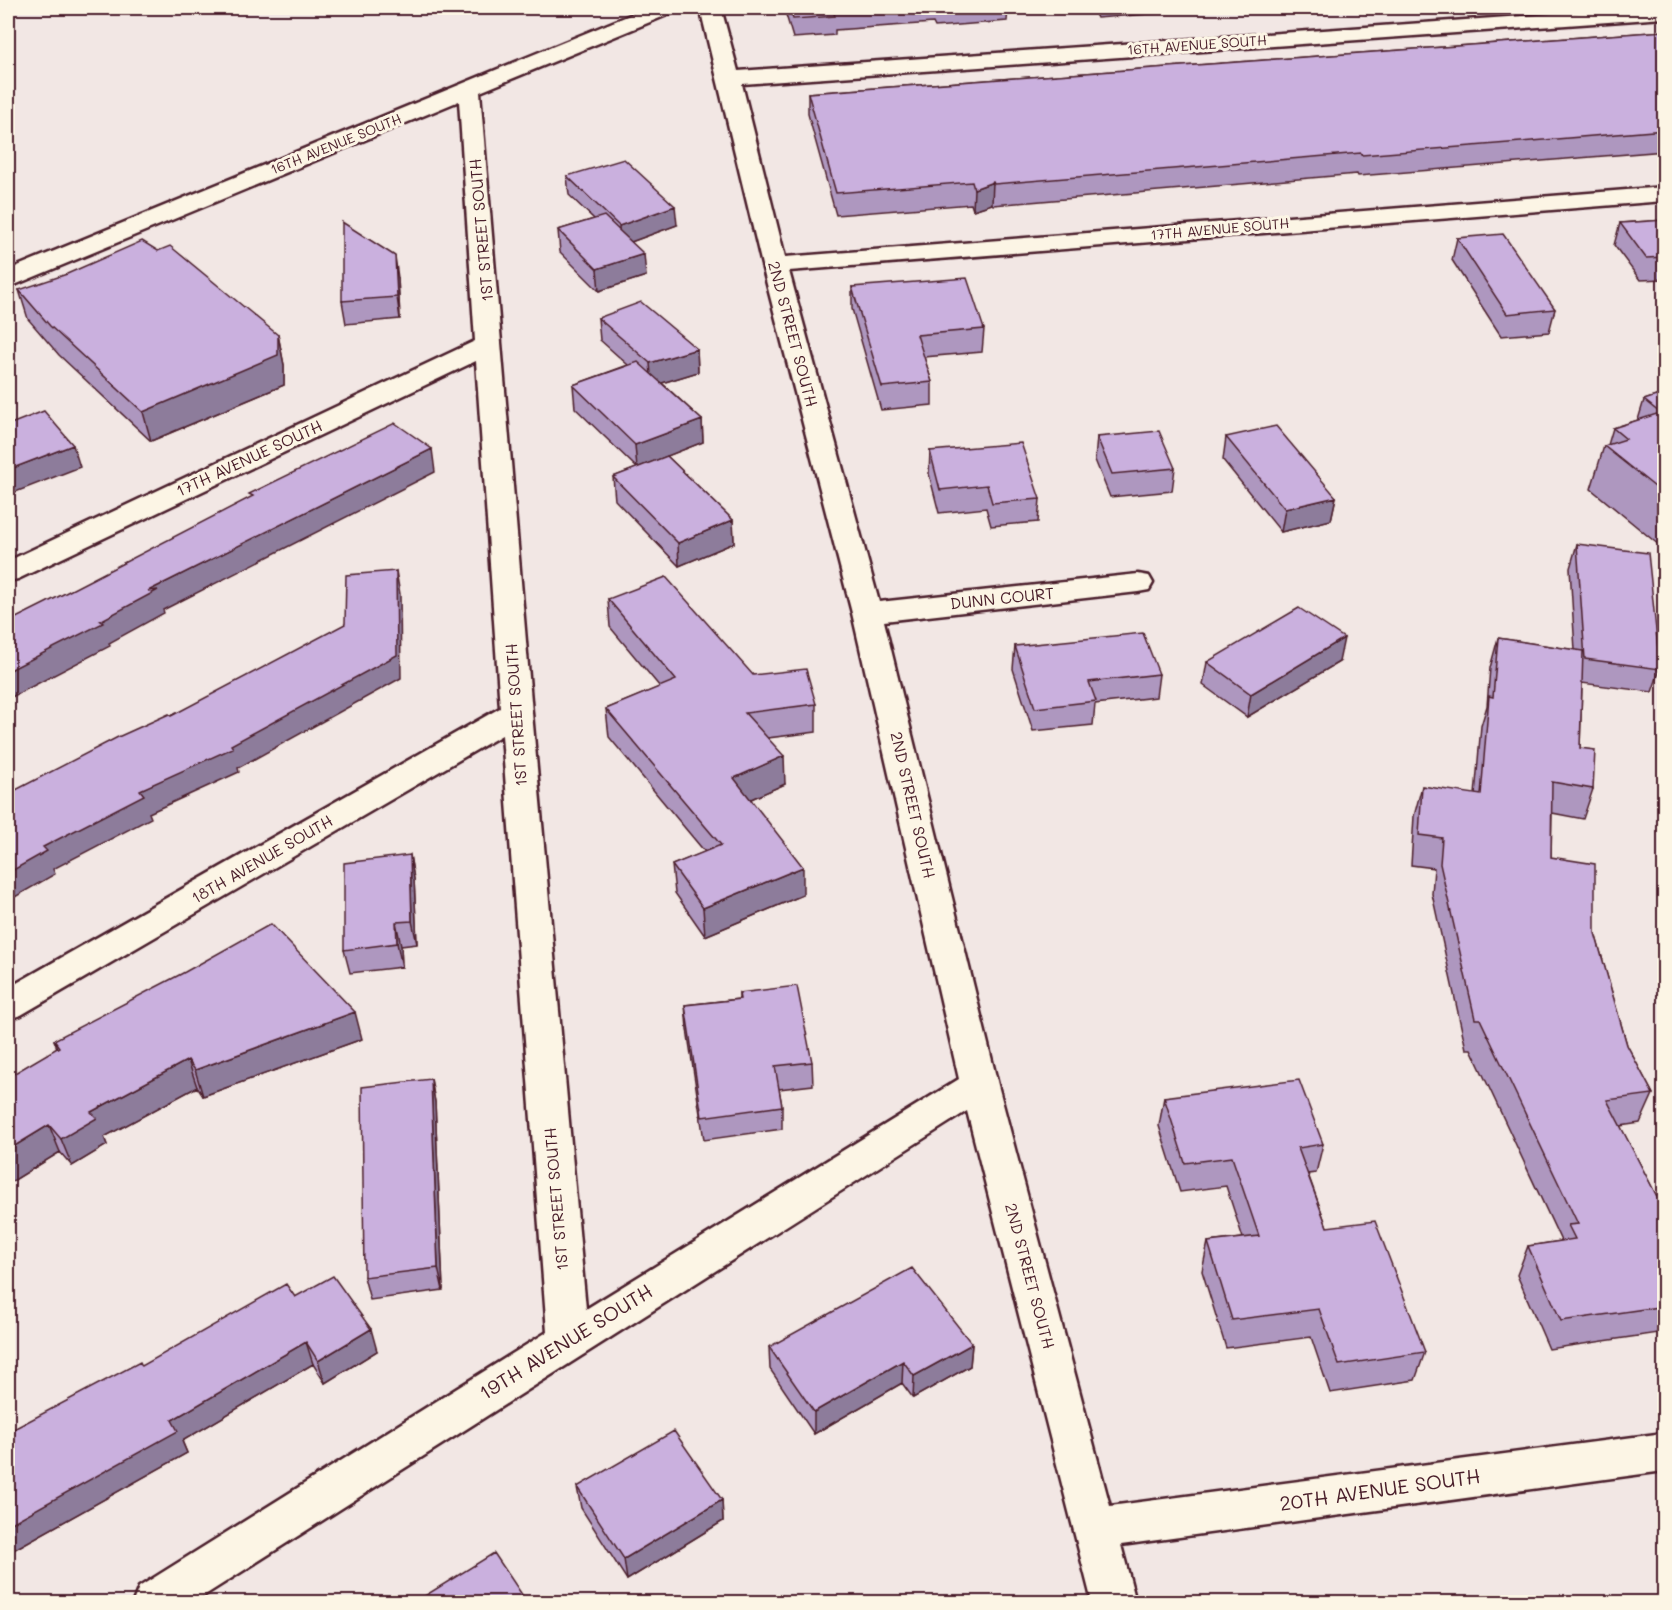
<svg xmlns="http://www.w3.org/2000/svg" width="1672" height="1610" font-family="Mali,sans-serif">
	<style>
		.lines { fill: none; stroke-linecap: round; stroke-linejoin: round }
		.street-casing { stroke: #4a1f2b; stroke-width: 5 }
		.street { fill: #fcf5e5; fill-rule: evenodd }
		.wall { fill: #ae97bf; stroke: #4a1f2b; stroke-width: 1.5 }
		.shaded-wall { fill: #8d7b9b; stroke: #4a1f2b; stroke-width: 1.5 }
		.building { fill: #cab0de; stroke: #4a1f2b; stroke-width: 1.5 }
		.labels { text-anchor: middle; stroke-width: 6; stroke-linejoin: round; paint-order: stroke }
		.far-street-label { font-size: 14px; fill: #4a1f2b; stroke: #fcf5e5 }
		.street-label { font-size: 16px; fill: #4a1f2b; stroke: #fcf5e5 }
		.near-street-label { font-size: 20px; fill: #4a1f2b; stroke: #fcf5e5 }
	</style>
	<rect width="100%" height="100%" fill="#f2e7e4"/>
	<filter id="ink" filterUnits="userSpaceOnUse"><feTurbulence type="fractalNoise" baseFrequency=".0167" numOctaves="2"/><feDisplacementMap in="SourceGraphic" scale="12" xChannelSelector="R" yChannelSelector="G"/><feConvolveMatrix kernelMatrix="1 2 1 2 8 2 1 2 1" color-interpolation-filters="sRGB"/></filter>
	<g filter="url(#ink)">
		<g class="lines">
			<!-- street casing -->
			<g class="street-casing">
				<path id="street" d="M 647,8 L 675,8 L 672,13 L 480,92 L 532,713 L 586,1309 L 959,1079 L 852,613 L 762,265 L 700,8 L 721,8 L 738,71 L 1637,8 L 1664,8 L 1664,18 L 742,84 L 785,257 L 1664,187 L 1664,201 L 789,271 L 879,602 L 1138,574 L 1149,576 L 1153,583 L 1149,590 L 1138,592 L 884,621 L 998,1085 L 1110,1506 L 1664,1433 L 1664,1471 L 1121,1545 L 1136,1602 L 1092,1602 L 967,1111 L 194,1602 L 133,1602 L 139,1587 L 547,1332 L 502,735 L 21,1015 L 8,1019 L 8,988 L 500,708 L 476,361 L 18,579 L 8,581 L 8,561 L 475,341 L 459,101 L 17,284 L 8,286 L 8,270 Z"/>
			</g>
			<!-- street -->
			<use href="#street" class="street"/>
		</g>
		<!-- wall -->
		<path class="wall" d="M 784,8 L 1008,8 L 1007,21 L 935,27 L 933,23 L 835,30 L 835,35 L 793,38 Z
			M 1092,8 L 1227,8 L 1097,18 Z
			M 1665,31 L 1665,151 L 1358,176 L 1357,174 L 993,205 L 992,204 L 973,210 L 971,204 L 836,215 L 808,114 L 808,93 Z
			M 567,176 L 677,225 L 631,242 L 646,276 L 599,291 L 560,252 L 558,230 L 594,219 L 569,195 Z
			M 1665,220 L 1665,279 L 1640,280 L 1614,245 L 1620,223 Z
			M 1457,238 L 1555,309 L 1549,332 L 1501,336 L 1452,260 Z
			M 398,278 L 400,319 L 346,324 L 342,301 Z
			M 852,287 L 984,329 L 982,352 L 924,357 L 932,382 L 932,405 L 881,410 L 852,309 Z
			M 19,290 L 278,335 L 284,365 L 284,385 L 151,441 L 59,355 L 28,319 Z
			M 598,318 L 697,349 L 698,372 L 662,383 L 702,420 L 703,442 L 667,456 L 733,520 L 734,543 L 679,566 L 615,500 L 613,477 L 637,468 L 575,408 L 573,385 L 628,365 L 600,340 Z
			M 1665,393 L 1665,550 L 1591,489 L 1604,446 L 1608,445 L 1613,428 L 1638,420 L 1644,400 Z
			M 1097,437 L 1175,468 L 1172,491 L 1110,497 L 1095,460 Z
			M 1226,437 L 1336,497 L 1331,520 L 1281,532 L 1223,460 Z
			M 930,451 L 1040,499 L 1038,522 L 991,526 L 986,508 L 939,513 L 929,474 Z
			M 1577,544 L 1660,669 L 1652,692 L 1582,683 L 1580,748 L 1593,789 L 1583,819 L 1552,813 L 1551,857 L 1595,933 L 1627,1045 L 1653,1094 L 1640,1123 L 1620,1126 L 1665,1212 L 1665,1320 L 1658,1333 L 1549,1349 L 1517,1275 L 1528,1246 L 1561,1241 L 1471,1049 L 1466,1049 L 1432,894 L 1434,868 L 1411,865 L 1414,816 L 1422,786 L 1475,795 L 1481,726 L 1487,706 L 1490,668 L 1498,638 L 1575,650 L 1570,568 Z
			M 608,599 L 753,675 L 816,704 L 816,732 L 768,738 L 785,784 L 751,799 L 803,895 L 705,936 L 675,893 L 672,865 L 705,852 L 609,737 L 606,709 L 660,687 L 610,627 Z
			M 1015,646 L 1159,674 L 1156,697 L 1095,704 L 1093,725 L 1033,731 L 1013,669 Z
			M 1207,662 L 1339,662 L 1247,717 L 1203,685 Z
			M 410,855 L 414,879 L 417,944 L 401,946 L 402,967 L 350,973 L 344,950 Z
			M 739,993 L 812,1062 L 813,1085 L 779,1089 L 782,1106 L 782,1129 L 704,1140 L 687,1029 L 685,1005 L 739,999 Z
			M 362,1039 L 203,1096 L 197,1087 L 104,1137 L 107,1145 L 72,1166 L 60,1152 L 8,1184 L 57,1048 L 54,1040 Z
			M 431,1079 L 435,1102 L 443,1290 L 370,1300 L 364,1277 Z
			M 1164,1097 L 1323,1144 L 1316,1173 L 1308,1174 L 1327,1227 L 1425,1352 L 1415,1380 L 1330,1393 L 1311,1337 L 1226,1348 L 1202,1271 L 1208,1242 L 1243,1238 L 1226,1186 L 1180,1192 L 1159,1126 Z
			M 295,1297 L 377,1351 L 325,1383 L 313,1364 L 182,1441 L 187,1453 L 8,1553 L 8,1432 Z
			M 972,1344 L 970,1366 L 913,1398 L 902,1383 L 814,1434 L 770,1369 L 769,1347 Z
			M 577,1487 L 722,1500 L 723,1521 L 627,1580 L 581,1508 Z"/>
		<!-- shaded-wall -->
		<path class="shaded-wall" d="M 993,182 L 992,204 L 973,210 L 974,189 Z
			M 675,206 L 677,225 L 620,246 L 619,226 Z
			M 644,254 L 646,276 L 599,291 L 597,269 Z
			M 395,256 L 398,278 L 400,319 L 397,297 Z
			M 278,335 L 284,365 L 284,385 L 151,441 L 143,412 Z
			M 697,349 L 698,372 L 652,386 L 650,363 Z
			M 702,420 L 703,442 L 637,468 L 635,445 Z
			M 73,445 L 80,467 L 8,495 L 8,470 Z
			M 432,449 L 435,472 L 163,610 L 164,613 L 109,643 L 110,646 L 8,699 L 8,671 L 100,621 L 148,591 Z
			M 1336,497 L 1331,520 L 1281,532 L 1285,509 Z
			M 733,520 L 734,543 L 679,566 L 678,543 Z
			M 396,571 L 400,594 L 401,678 L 238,768 L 239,772 L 149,813 L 151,818 L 53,869 L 55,874 L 8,901 L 8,873 L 43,847 L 140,790 L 231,745 Z
			M 1344,638 L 1339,662 L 1247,717 L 1251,694 Z
			M 784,756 L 785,784 L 735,806 L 734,778 Z
			M 410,855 L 414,879 L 417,944 L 412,921 Z
			M 803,867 L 803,895 L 705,936 L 703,908 Z
			M 396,922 L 401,946 L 402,967 L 397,943 Z
			M 355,1012 L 362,1039 L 203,1096 L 195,1070 Z
			M 188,1060 L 197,1087 L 104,1137 L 107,1145 L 72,1166 L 61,1139 L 91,1112 Z
			M 431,1079 L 435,1102 L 443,1290 L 438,1268 Z
			M 49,1125 L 60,1152 L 8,1184 L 8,1150 Z
			M 371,1329 L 377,1351 L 325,1383 L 318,1361 Z
			M 306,1342 L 313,1364 L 182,1441 L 187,1453 L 8,1553 L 8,1525 L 172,1420 Z
			M 972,1344 L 970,1366 L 913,1398 L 914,1376 Z
			M 903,1361 L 902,1383 L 814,1434 L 814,1412 Z
			M 722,1500 L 723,1521 L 627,1580 L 624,1559 Z"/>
		<!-- building -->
		<path class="building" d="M 789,8 L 887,8 L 833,11 L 835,16 L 793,19 Z
			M 1665,31 L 1665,130 L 1362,155 L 1361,153 L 994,184 L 993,182 L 974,189 L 972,182 L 836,193 L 808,93 Z
			M 624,159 L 675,206 L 619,226 L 567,176 Z
			M 604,216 L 644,254 L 597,269 L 558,230 Z
			M 1665,220 L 1665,257 L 1646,258 L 1620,223 Z
			M 342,222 L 395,256 L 397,297 L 342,301 Z
			M 1503,234 L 1555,309 L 1507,314 L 1457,238 Z
			M 142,241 L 158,251 L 170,246 L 278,335 L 278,355 L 143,412 L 50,326 L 19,290 L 67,274 Z
			M 967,278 L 984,329 L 917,335 L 932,382 L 882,387 L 852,287 Z
			M 641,302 L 697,349 L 650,363 L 598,318 Z
			M 638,362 L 702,420 L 635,445 L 573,385 Z
			M 1665,393 L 1665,495 L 1604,446 L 1626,439 L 1613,428 L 1660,413 L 1644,400 Z
			M 44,411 L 73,445 L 8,470 L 8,425 Z
			M 395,423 L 432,449 L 148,591 L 158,590 L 100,621 L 103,623 L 8,671 L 8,622 L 46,603 L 253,496 L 249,494 Z
			M 1276,426 L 1336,497 L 1285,509 L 1226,437 Z
			M 1159,431 L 1175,468 L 1112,474 L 1097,437 Z
			M 1021,443 L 1040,499 L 992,503 L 987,485 L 940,490 L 930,451 Z
			M 667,456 L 733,520 L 678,543 L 613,477 Z
			M 1577,544 L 1648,553 L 1660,669 L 1585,659 Z
			M 396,571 L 397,655 L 231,745 L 233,748 L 140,790 L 144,795 L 43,847 L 47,851 L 8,873 L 8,794 L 118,737 L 169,714 L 171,716 L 345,624 L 346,575 Z
			M 666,577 L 753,675 L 806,669 L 816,704 L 745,713 L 784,756 L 734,778 L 803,867 L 703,908 L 672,865 L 721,845 L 606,709 L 676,680 L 608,599 Z
			M 1299,608 L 1344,638 L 1251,694 L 1207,662 Z
			M 1143,633 L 1159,674 L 1089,682 L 1096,701 L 1035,708 L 1015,646 Z
			M 1498,638 L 1583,651 L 1580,748 L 1595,750 L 1593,789 L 1552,782 L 1551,857 L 1595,864 L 1595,933 L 1627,1045 L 1653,1094 L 1607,1100 L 1665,1212 L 1665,1276 L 1658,1277 L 1665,1291 L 1665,1306 L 1561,1321 L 1528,1246 L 1575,1239 L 1568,1225 L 1578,1224 L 1480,1019 L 1475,1019 L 1440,864 L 1442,838 L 1419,835 L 1422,786 L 1481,795 L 1489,696 L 1493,697 Z
			M 410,855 L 412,921 L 396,922 L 397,943 L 344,950 L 344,863 Z
			M 271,924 L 355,1012 L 195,1070 L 188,1060 L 91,1112 L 97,1118 L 61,1139 L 49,1125 L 8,1150 L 8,1077 L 59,1047 L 54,1040 L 185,972 Z
			M 797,986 L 812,1062 L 775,1066 L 782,1106 L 702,1117 L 685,1005 L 740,999 L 739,993 Z
			M 431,1079 L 438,1268 L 364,1277 L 362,1087 Z
			M 1299,1080 L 1323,1144 L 1298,1148 L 1327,1227 L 1375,1221 L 1425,1352 L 1339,1365 L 1319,1309 L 1232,1320 L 1208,1242 L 1259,1236 L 1232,1157 L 1185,1163 L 1164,1097 Z
			M 912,1268 L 972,1344 L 914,1376 L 903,1361 L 814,1412 L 769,1347 Z
			M 333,1276 L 371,1329 L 318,1361 L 306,1342 L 172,1420 L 178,1431 L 8,1525 L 8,1432 L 140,1362 L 142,1366 L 286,1284 L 295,1297 Z
			M 674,1431 L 722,1500 L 624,1559 L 577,1487 Z
			M 494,1553 L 527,1602 L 415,1602 Z"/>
	</g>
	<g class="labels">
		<!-- far-street labels -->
		<g class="far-street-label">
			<text transform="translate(1197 45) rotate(-4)" y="5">16TH AVENUE SOUTH</text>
			<text transform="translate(336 144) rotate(-22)" y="5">16TH AVENUE SOUTH</text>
			<text transform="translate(1220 229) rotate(-5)" y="5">17TH AVENUE SOUTH</text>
		</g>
		<!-- street labels -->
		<g class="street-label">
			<text transform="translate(481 230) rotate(-95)" y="6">1ST STREET SOUTH</text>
			<text transform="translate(793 334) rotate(75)" y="6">2ND STREET SOUTH</text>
			<text transform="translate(249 458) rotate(-25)" y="6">17TH AVENUE SOUTH</text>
			<text transform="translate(1002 598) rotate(-6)" y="6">DUNN COURT</text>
			<text transform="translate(516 715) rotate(-94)" y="6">1ST STREET SOUTH</text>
			<text transform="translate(913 805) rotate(77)" y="6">2ND STREET SOUTH</text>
			<text transform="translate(262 859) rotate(-30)" y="6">18TH AVENUE SOUTH</text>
			<text transform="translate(556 1199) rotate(-95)" y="6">1ST STREET SOUTH</text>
			<text transform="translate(1030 1276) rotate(75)" y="6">2ND STREET SOUTH</text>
		</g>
		<!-- near-street labels -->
		<g class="near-street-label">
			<text transform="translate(566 1342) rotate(-32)" y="7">19TH AVENUE SOUTH</text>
			<text transform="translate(1380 1490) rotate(-8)" y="7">20TH AVENUE SOUTH</text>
		</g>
	</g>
	<!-- margin -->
	<rect width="1672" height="1610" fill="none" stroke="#fcf5e5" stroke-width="30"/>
	<rect x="15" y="15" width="1642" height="1580" fill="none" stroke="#4a1f2b" stroke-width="2" filter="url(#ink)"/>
</svg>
